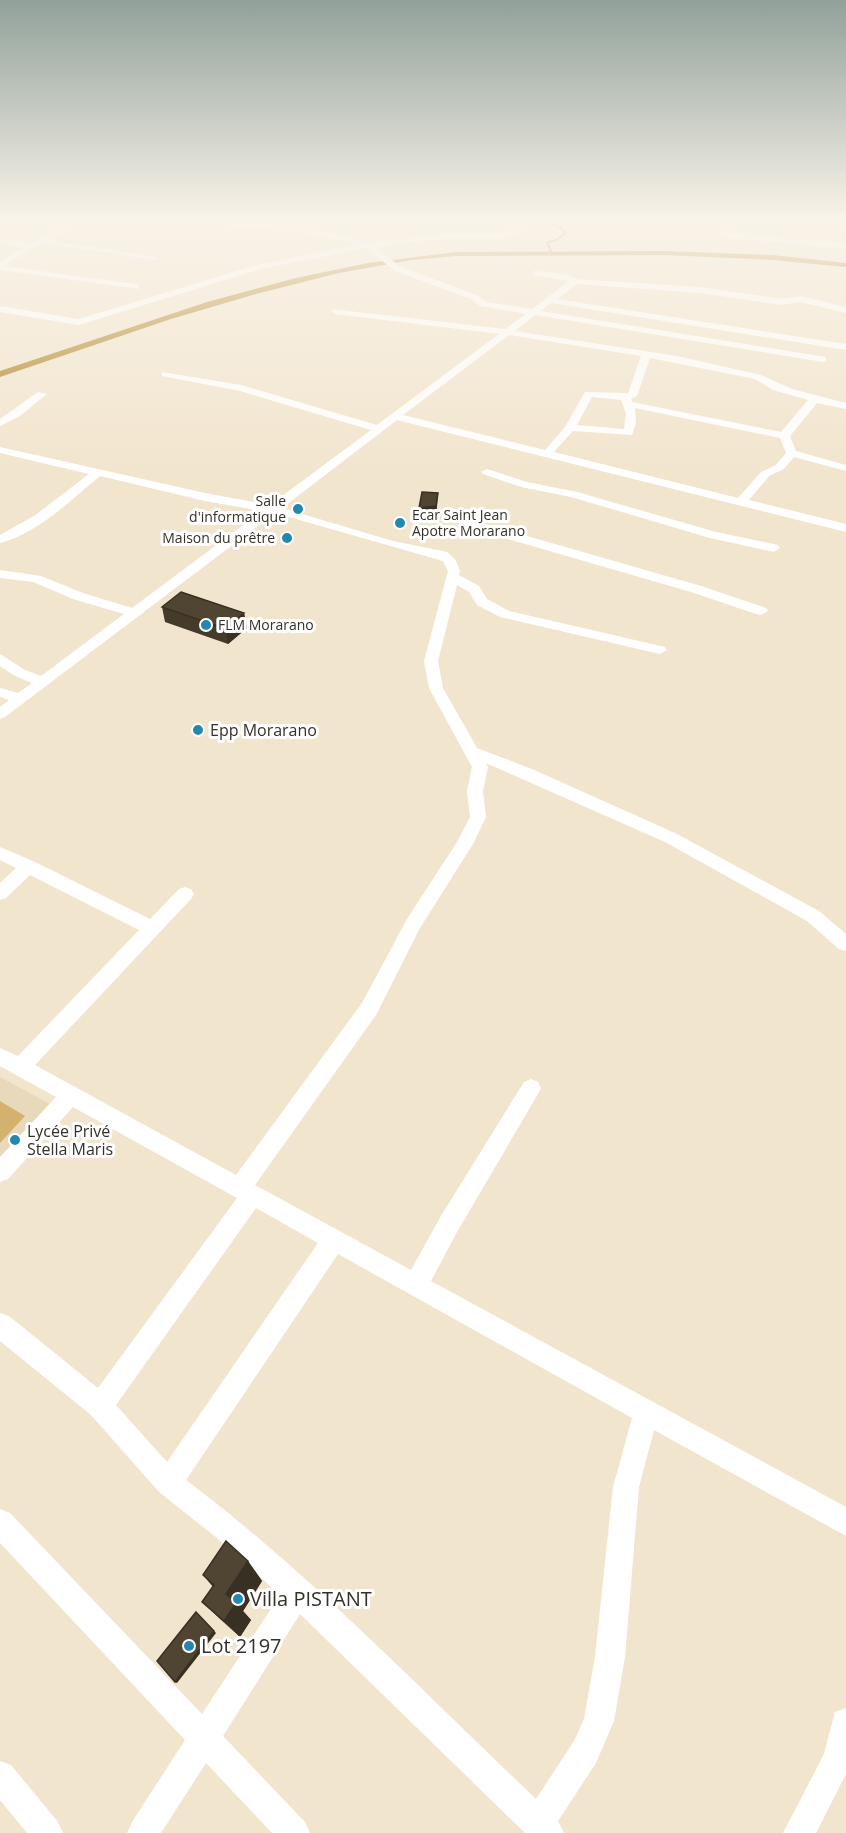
<svg xmlns="http://www.w3.org/2000/svg" width="846" height="1833" font-family="'Open Sans',sans-serif">
	<style>
		.built { fill: #e8d9bb }
		.green { fill: #d5b170 }
		.lines { fill: none; stroke-linecap: round; stroke-linejoin: round }
		.stream { stroke: #b08424; stroke-width: 2 }
		.canal { fill: #b08424; fill-rule: evenodd }
		.street { fill: #fff; fill-rule: evenodd }
		.wall { fill: #453b2b }
		.shaded-wall { fill: #383023 }
		.building { fill: #504532; stroke: #383023; stroke-width: 1.5 }
		.poi-dot { fill: #2487b1; stroke: #fff; stroke-width: 2 }
		.labels { text-anchor: middle; stroke-width: 6; stroke-linejoin: round; paint-order: stroke }
		.far-poi-label { font-size: 14px; fill: #363128; stroke: #fff; text-anchor: end }
		.poi-label { font-size: 16px; fill: #363128; stroke: #fff; text-anchor: start }
		.near-poi-label { font-size: 20px; fill: #363128; stroke: #fff; text-anchor: start }
	</style>
	<rect width="100%" height="100%" fill="#f2e5ce"/>
	<!-- built -->
	<path class="built" d="M 0,1077 L 59,1109 L 0,1171 Z"/>
	<!-- green -->
	<path class="green" d="M 0,1101 L 25,1116 L 0,1143 Z"/>
	<g class="lines">
		<!-- stream -->
		<path class="stream" d="M 543,216 L 566,232 L 558,239 L 547,243 L 553,255"/>
		<!-- canal -->
		<path class="canal" d="M 665,251 L 773,255 L 846,263 L 846,267 L 773,260 L 665,255 L 456,256 L 412,260 L 339,273 L 256,294 L 171,319 L 0,377 L 0,371 L 207,302 L 296,278 L 368,263 L 456,252 Z"/>
		<!-- street -->
		<path class="street" d="M 13,216 L 25,216 L 0,226 L 0,221 Z
			M 80,216 L 90,216 L 49,240 L 159,258 L 155,260 L 42,243 L 11,261 L 5,266 L 136,284 L 139,285 L 139,289 L 0,270 L 0,262 L 24,247 L 0,243 L 0,239 L 31,243 Z
			M 166,216 L 285,225 L 288,221 L 269,216 L 290,217 L 296,221 L 292,226 L 294,227 L 355,238 L 369,243 L 438,235 L 501,233 L 516,229 L 521,225 L 519,216 L 527,216 L 529,226 C 512,244 463,238 439,239 C 418,241 396,244 375,247 L 401,267 L 477,295 L 486,302 L 532,309 L 569,281 L 533,275 L 533,271 L 536,271 L 566,274 L 577,279 L 700,287 L 782,299 L 800,296 L 846,307 L 846,313 L 800,302 L 782,305 L 700,293 L 577,284 L 557,299 L 846,344 L 846,350 L 551,303 L 541,311 L 826,357 L 826,361 L 823,362 L 535,315 L 515,331 L 677,356 L 761,375 L 792,389 L 846,403 L 846,409 L 817,403 L 790,436 L 796,451 L 846,465 L 846,471 L 794,457 L 784,469 L 769,476 L 749,500 L 846,524 L 846,532 L 397,420 L 282,508 L 393,541 L 447,552 L 455,559 L 460,571 L 459,575 L 479,586 L 487,599 L 509,611 L 665,647 L 667,650 L 660,654 L 500,617 L 477,605 L 469,592 L 457,585 L 438,661 L 443,688 L 477,748 L 532,769 L 677,834 L 819,911 L 846,934 L 846,951 L 839,949 L 807,921 L 665,842 L 486,763 L 488,767 L 483,791 L 486,817 L 473,844 L 420,928 L 376,1015 L 255,1185 L 411,1270 L 441,1216 L 524,1082 L 531,1079 L 538,1082 L 541,1088 L 538,1094 L 457,1232 L 431,1281 L 846,1507 L 846,1536 L 654,1430 L 639,1487 L 625,1657 L 614,1721 L 596,1763 L 558,1821 L 564,1833 L 525,1833 L 300,1614 L 223,1736 L 305,1822 L 310,1833 L 272,1833 L 206,1763 L 161,1833 L 127,1833 L 132,1822 L 185,1740 L 0,1543 L 0,1509 L 10,1513 L 202,1714 L 280,1595 L 217,1538 L 159,1492 L 91,1415 L 0,1341 L 0,1313 L 9,1316 L 98,1388 L 237,1198 L 73,1107 L 8,1179 L 0,1182 L 0,1157 L 56,1097 L 0,1066 L 0,1048 L 18,1056 L 139,930 L 30,875 L 6,898 L 0,900 L 0,883 L 16,868 L 0,860 L 0,847 L 35,862 L 150,919 L 179,889 L 185,887 L 191,889 L 194,894 L 191,899 L 35,1065 L 236,1175 L 362,1003 L 407,919 L 457,842 L 470,817 L 467,791 L 472,767 L 429,688 L 424,661 L 448,571 L 443,561 L 275,513 L 5,717 L 0,719 L 0,707 L 9,700 L 0,697 L 0,688 L 18,693 L 32,683 L 15,676 L 0,666 L 0,654 L 25,670 L 41,676 L 124,614 L 73,599 L 33,582 L 0,578 L 0,570 L 41,576 L 83,593 L 132,608 L 262,511 L 205,501 L 100,476 C 70,500 39,533 0,543 L 0,535 L 34,516 L 89,474 L 0,453 L 0,447 L 205,493 L 270,505 L 371,430 L 240,391 L 162,376 L 162,372 L 241,385 L 377,425 L 499,334 L 335,314 L 331,311 L 332,309 L 505,329 L 526,314 L 480,306 L 471,299 L 395,271 L 366,248 L 261,269 L 79,325 L 0,312 L 0,306 L 79,319 L 256,265 L 359,244 L 288,230 L 236,227 ZM 509,335 L 641,356 L 628,393 L 585,392 L 565,427 L 545,450 L 403,415 ZM 650,358 L 755,379 L 773,390 L 808,400 L 781,432 L 632,402 L 631,399 L 637,396 ZM 592,397 L 621,400 L 626,414 L 624,429 L 577,425 ZM 635,408 L 780,438 L 786,453 L 776,465 L 761,472 L 738,498 L 554,452 L 573,431 L 632,435 L 636,423 ZM 256,1208 L 318,1243 L 167,1462 L 116,1405 ZM 338,1254 L 632,1418 L 613,1487 L 595,1657 L 584,1719 L 574,1741 L 536,1799 C 422,1691 312,1575 186,1480 Z
			M 728,216 L 736,216 L 728,233 L 846,244 L 846,248 L 720,237 Z
			M 769,216 L 778,216 L 769,225 L 763,225 L 763,221 Z
			M 802,216 L 846,219 L 846,223 L 806,218 Z
			M 38,392 L 47,394 L 20,416 L 0,426 L 0,419 Z
			M 487,469 L 527,482 L 577,492 L 716,532 L 778,545 L 780,548 L 774,552 L 710,538 L 571,497 L 521,487 L 483,474 L 481,472 Z
			M 464,518 L 701,586 L 766,608 L 768,611 L 761,615 L 756,614 L 691,592 L 460,525 L 460,519 Z
			M 846,1708 L 846,1774 L 816,1833 L 783,1833 L 824,1754 L 835,1712 Z
			M 0,1761 L 11,1765 L 58,1822 L 63,1833 L 27,1833 L 0,1800 Z"/>
	</g>
	<!-- wall -->
	<path class="wall" d="M 162,607 L 244,613 L 247,628 L 228,644 L 165,622 Z
		M 248,1561 L 262,1581 L 243,1611 L 251,1620 L 240,1637 L 220,1619 L 202,1602 L 213,1587 L 203,1575 Z"/>
	<!-- shaded-wall -->
	<path class="shaded-wall" d="M 438,493 L 437,507 L 436,520 L 419,522 L 419,508 Z
		M 244,613 L 247,628 L 228,644 L 226,629 Z
		M 248,1561 L 262,1581 L 243,1611 L 251,1620 L 240,1637 L 224,1621 L 226,1594 Z
		M 196,1612 L 216,1633 L 177,1683 L 175,1682 Z"/>
	<!-- building -->
	<path class="building" d="M 422,492 L 438,493 L 436,506 L 419,508 Z
		M 181,592 L 244,613 L 226,629 L 162,607 Z
		M 226,1541 L 248,1561 L 226,1594 L 236,1603 L 224,1621 L 202,1602 L 214,1585 L 203,1575 Z
		M 196,1612 L 214,1631 L 175,1682 L 157,1661 Z"/>
	<!-- sky -->
	<linearGradient id="sky" x2="0" y2="1"><stop stop-color="#91a19a"/><stop offset="0.46" stop-color="#f9f3e9"/><stop offset="1" stop-color="#f9f3e9" stop-opacity="0"/></linearGradient>
	<rect width="846" height="473" fill="url(#sky)"/>
	<!-- markers -->
	<g class="poi-dot">
		<circle cx="298" cy="509" r="6"/>
		<circle cx="400" cy="523" r="6"/>
		<circle cx="287" cy="538" r="6"/>
		<circle cx="206" cy="625" r="6"/>
		<circle cx="198" cy="730" r="6"/>
		<circle cx="15" cy="1140" r="6"/>
		<circle cx="238" cy="1599" r="6"/>
		<circle cx="189" cy="1646" r="6"/>
	</g>
	<g class="labels">
		<!-- far-poi labels -->
		<g class="far-poi-label">
			<text x="286" y="506">Salle<tspan x="286" dy="16">d'informatique</tspan></text>
			<text x="412" y="520" text-anchor="start">Ecar Saint Jean<tspan x="412" dy="16">Apotre Morarano</tspan></text>
			<text x="275" y="543">Maison du prêtre</text>
			<text x="218" y="630" text-anchor="start">FLM Morarano</text>
		</g>
		<!-- poi labels -->
		<g class="poi-label">
			<text x="210" y="736">Epp Morarano</text>
			<text x="27" y="1137">Lycée Privé<tspan x="27" dy="18">Stella Maris</tspan></text>
		</g>
		<!-- near-poi labels -->
		<g class="near-poi-label">
			<text x="250" y="1606">Villa PISTANT</text>
			<text x="201" y="1653">Lot 2197</text>
		</g>
	</g>
</svg>
